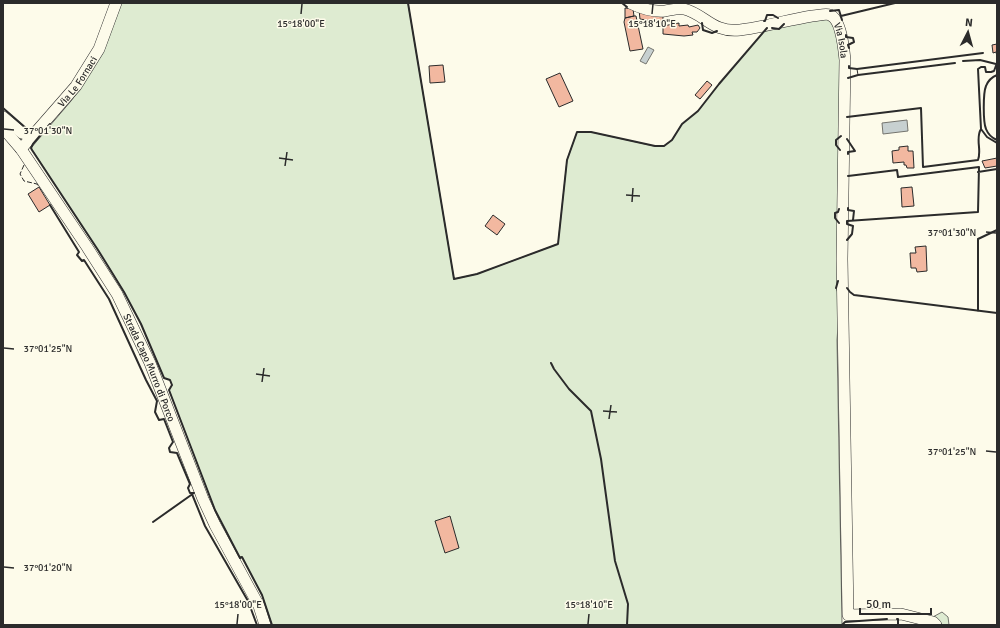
<svg xmlns="http://www.w3.org/2000/svg" width="1000" height="628" font-family="Signika,sans-serif">
	<style>
		.green { fill: #deebd1; stroke: #74746e }
		.water { fill: #c7d0d0; stroke: #74746e }
		.building { fill: #f2b8a0; stroke: #2b2b2b }
		.lines { fill: none; stroke-linecap: round; stroke-linejoin: round }
		.minor-casing { stroke: #2b2b2b; stroke-width: 12 }
		.minor { stroke: #fdfbea; stroke-width: 11 }
		.fence { stroke: #2b2b2b; stroke-width: 1; stroke-dasharray: 5 2; stroke-linecap: butt }
		.wall { stroke: #2b2b2b; stroke-width: 2 }
		.ticks { fill: none; stroke: #2b2b2b; stroke-width: 1.5 }
		.labels { text-anchor: middle; stroke-width: 3; stroke-linejoin: round; paint-order: stroke }
		.street-label { font-size: 10px; fill: #2b2b2b; stroke: #fdfbea }
		.ticks-label { font-size: 10px; text-anchor: middle; fill: #2b2b2b; stroke: #fdfbea; stroke-width: 3; stroke-linejoin: round; paint-order: stroke }
	</style>
	<rect width="100%" height="100%" fill="#fdfbea"/>
	<!-- green -->
	<path class="green" d="M 121,3 L 408,3 L 454,279 L 477,274 L 558,244 L 567,160 L 577,132 L 591,132 L 654,146 L 664,146 L 672,140 L 682,124 L 698,111 L 719,84 L 767,28 L 779,29 L 784,24 L 829,19 L 834,22 L 840,45 L 841,136 L 836,140 L 836,145 L 841,151 L 838,212 L 835,213 L 835,218 L 839,222 L 838,282 L 836,288 L 840,298 L 837,340 L 842,625 L 272,625 L 262,595 L 242,557 L 240,558 L 215,510 L 169,390 L 172,385 L 170,380 L 164,378 L 141,324 L 124,292 L 110,269 L 31,148 L 71,101 L 84,83 Z
		M 942,612 L 948,617 L 949,625 L 959,625 L 943,625 L 938,620 L 931,618 Z"/>
	<!-- water -->
	<path class="water" d="M 648,47 L 654,50 L 646,64 L 640,61 Z
		M 907,120 L 908,131 L 883,134 L 882,123 Z"/>
	<!-- building -->
	<path class="building" d="M 625,8 L 633,9 L 634,16 L 625,18 Z
		M 639,10 L 663,14 L 663,23 L 640,19 Z
		M 634,16 L 636,16 L 643,49 L 630,51 L 624,22 L 625,18 Z
		M 679,23 L 679,26 L 688,25 L 689,27 L 698,25 L 700,28 L 697,32 L 692,32 L 693,35 L 684,36 L 663,34 L 663,26 Z
		M 997,44 L 997,57 L 996,52 L 993,53 L 992,45 Z
		M 443,65 L 445,82 L 430,83 L 429,66 Z
		M 560,73 L 573,101 L 559,107 L 546,79 Z
		M 707,81 L 712,85 L 700,99 L 695,95 Z
		M 908,146 L 908,151 L 913,151 L 914,168 L 907,168 L 906,165 L 904,165 L 904,162 L 893,163 L 892,151 L 899,150 L 899,147 Z
		M 997,158 L 997,166 L 985,168 L 982,161 Z
		M 39,187 L 50,205 L 39,212 L 28,194 Z
		M 912,187 L 914,206 L 902,207 L 901,188 Z
		M 493,215 L 505,224 L 497,235 L 485,226 Z
		M 926,246 L 927,271 L 917,272 L 916,268 L 911,268 L 910,253 L 916,253 L 915,247 Z
		M 450,516 L 459,548 L 445,553 L 435,521 Z"/>
	<g class="lines">
		<!-- minor casing -->
		<g class="minor-casing">
			<g id="minor">
				<path id="s1" d="M 630,3 C 640,8 653,12 665,11 C 671,10 678,8 684,9 C 705,14 712,33 740,30 C 764,27 788,20 812,16 C 818,16 825,13 830,15 C 841,19 844,50 845,60 L 842,259 L 848,615 L 901,614 L 933,622 L 936,625"/>
				<path d="M 3,117 L 22,133 L 32,136"/>
				<path id="s2" d="M 3,128 L 21,149 L 87,247 L 117,294 L 150,363 L 203,499 L 215,525 L 259,606 L 265,625"/>
				<path id="s3" d="M 21,149 L 76,86 L 99,49 L 116,3"/>
			</g>
		</g>
		<!-- minor -->
		<use href="#minor" class="minor"/>
		<!-- fence -->
		<path class="fence" d="M 857,69 L 858,75
			M 24,165 L 20,174 L 24,181 L 37,184 L 39,187"/>
		<!-- wall -->
		<path class="wall" d="M 408,3 L 454,279 L 477,274 L 558,244 L 567,160 L 577,132 L 591,132 L 655,146 L 664,146 L 672,140 L 682,124 L 698,111 L 719,84 L 767,28
			M 622,3 L 627,7
			M 830,11 L 839,10 L 842,20
			M 841,16 L 895,3
			M 764,21 L 765,21 L 767,15 L 773,15 L 778,18
			M 702,23 L 703,30 L 712,33 L 717,31
			M 772,28 L 779,29 L 784,24
			M 846,35 L 846,37 L 853,38 L 854,42 L 848,45 L 849,48
			M 963,61 L 980,60 L 996,64
			M 997,63 L 994,71 L 991,72 L 986,72 L 985,67 L 981,67 L 978,69 L 981,129 L 987,137 L 997,143
			M 849,66 L 849,68 L 857,69 L 983,53
			M 997,75 C 992,77 988,81 986,86 C 983,93 983,122 986,129 C 988,134 992,138 997,140
			M 848,78 L 858,75 L 955,63
			M 3,108 L 27,129
			M 847,117 L 921,108 L 923,167 L 978,160 C 982,150 975,138 981,129
			M 50,124 L 33,144 L 31,148 L 32,150 L 98,250 L 124,292 L 141,324 L 164,378 L 170,380 L 172,385 L 169,390 L 215,510 L 240,558 L 242,557 L 262,595 L 272,625
			M 847,139 L 855,151 L 848,152 L 848,154
			M 840,150 L 836,145 L 836,140 L 841,136
			M 978,172 L 997,169
			M 50,205 L 79,252 L 77,255 L 82,261 L 84,260 L 109,299 L 146,380 L 157,401 L 155,412 L 159,420 L 164,419 L 173,442 L 169,448 L 170,452 L 177,453 L 190,484 L 188,488 L 190,493 L 194,493 L 153,522
			M 848,208 L 848,210 L 854,211 L 853,220
			M 839,223 L 835,218 L 835,213 L 838,212 L 839,209
			M 847,240 L 852,234 L 853,226 L 847,224 L 847,221 L 978,212 L 979,167 L 898,177 L 897,170 L 848,176
			M 836,288 L 838,281
			M 847,288 L 850,292 L 854,295 L 997,313
			M 978,311 L 978,239 L 997,230
			M 551,363 L 554,369 L 569,389 L 591,411 L 601,459 L 615,561 L 628,604 L 627,625
			M 192,494 L 205,526 L 248,601 L 257,625
			M 897,619 L 898,619 L 898,625
			M 842,625 L 845,622 L 887,619"/>
	</g>
	<!-- ticks -->
	<path class="ticks" d="M 301,14 L 302,4M 652,14 L 653,4M 4,129 L 14,130M 279,158 L 293,160M 285,166 L 287,152M 626,195 L 640,196M 632,202 L 633,188M 986,232 L 996,233M 4,348 L 14,349M 256,374 L 270,376M 262,382 L 264,368M 603,411 L 617,412M 609,419 L 611,405M 986,451 L 996,452M 4,567 L 14,568M 237,624 L 238,614M 588,624 L 589,614"/>
	<g class="labels">
		<!-- street labels -->
		<g class="street-label">
			<text dy="4" stroke="none"><textPath href="#s1" startOffset="237">Via Isola</textPath></text>
			<text dy="4" stroke="none"><textPath href="#s3" startOffset="88">Via Le Fornaci</textPath></text>
			<text dy="4" stroke="none"><textPath href="#s2" startOffset="282">Strada Capo Murro di Porco</textPath></text>
		</g>
	</g>
	<g class="ticks-label">
		<text x="301" y="27">15°18'00"E</text>
		<text x="652" y="27">15°18'10"E</text>
		<text x="48" y="134">37°01'30"N</text>
		<text x="952" y="236">37°01'30"N</text>
		<text x="48" y="352">37°01'25"N</text>
		<text x="952" y="455">37°01'25"N</text>
		<text x="48" y="571">37°01'20"N</text>
		<text x="238" y="608">15°18'00"E</text>
		<text x="589" y="608">15°18'10"E</text>
	</g>
	<!-- border -->
	<rect width="1000" height="628" fill="none" stroke="#2b2b2b" stroke-width="8"/>
	<!-- north arrow -->
	<g transform="translate(968 32) rotate(6)" stroke="#fdfbea" stroke-width="3" paint-order="stroke">
	<path d="M0-3L7 15L0 10L-7 15Z" fill="#2b2b2b"/>
	<text y="-6" font-size="11" font-weight="bold" text-anchor="middle" fill="#2b2b2b">N</text>
	</g>
	<!-- scale -->
	<path d="M860 608v6h71v-6" fill="none" stroke="#2b2b2b" stroke-width="2"/>
	<text x="866" y="608" font-size="12" fill="#2b2b2b" stroke="#fdfbea" stroke-width="3" paint-order="stroke">50 m</text>
</svg>
